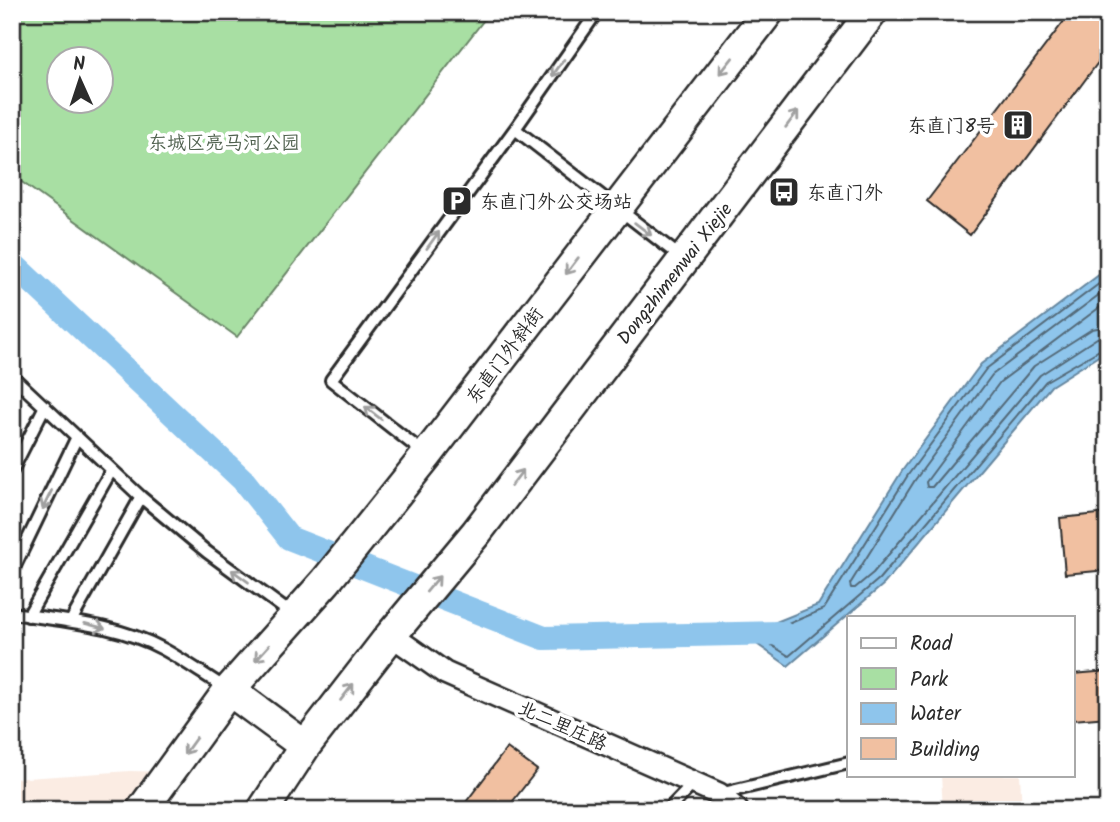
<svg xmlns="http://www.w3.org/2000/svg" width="1120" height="822" font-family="Kalam,'LXGW WenKai TC',sans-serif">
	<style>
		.built { fill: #fbece3 }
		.green { fill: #a8dfa3; stroke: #6a8567; stroke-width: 2; fill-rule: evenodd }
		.water { fill: #8ec5ec; stroke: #66879f; stroke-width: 2 }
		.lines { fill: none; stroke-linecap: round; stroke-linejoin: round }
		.shore { stroke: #536978; stroke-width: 2 }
		.canal { stroke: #8ec5ec; stroke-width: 24 }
		.building { fill: #f1c0a1; stroke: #2b2b2b; stroke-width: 2 }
		.lane-casing { stroke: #2b2b2b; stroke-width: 16 }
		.street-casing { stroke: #2b2b2b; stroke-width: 26 }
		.secondary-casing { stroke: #2b2b2b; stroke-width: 35 }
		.lane { stroke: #fff; stroke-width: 10 }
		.street { stroke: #fff; stroke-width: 21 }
		.secondary { stroke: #fff; stroke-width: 30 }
		.oneway { stroke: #a0a0a0 }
		.labels { text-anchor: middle; stroke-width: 7; stroke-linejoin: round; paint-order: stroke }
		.poi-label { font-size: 19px; fill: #2b2b2b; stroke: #fff; text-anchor: start }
		.park-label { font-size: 19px; fill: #50614f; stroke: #fff }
		.street-label { font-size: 19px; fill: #2b2b2b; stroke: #fff }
	</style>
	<rect width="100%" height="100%" fill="#fff"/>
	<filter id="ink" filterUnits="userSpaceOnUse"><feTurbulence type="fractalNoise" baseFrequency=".0143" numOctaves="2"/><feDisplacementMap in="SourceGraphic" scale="14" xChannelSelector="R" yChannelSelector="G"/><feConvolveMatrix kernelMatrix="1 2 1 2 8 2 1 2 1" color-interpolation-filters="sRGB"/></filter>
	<g filter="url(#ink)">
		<!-- built -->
		<path class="built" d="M 130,771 L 171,772 L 142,810 L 12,810 L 12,779 Z
			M 941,775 L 1020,775 L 1022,810 L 943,810 Z"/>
		<!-- green -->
		<path class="green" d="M 12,12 L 490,12 L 237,337 L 12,175 ZM 60,60 L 102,60 L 102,102 L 60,102 Z"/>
		<!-- water -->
		<path class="water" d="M 1108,268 L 1108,350 L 1051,386 L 884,584 L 788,666 L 744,635 L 818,605 L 902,471 L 981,364 Z"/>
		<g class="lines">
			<!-- shore -->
			<path class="shore" d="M 1108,277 L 986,369 L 908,475 L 824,609 L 764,634 L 763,640 L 789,656 L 879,579 L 1046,381 L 1108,345
				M 1108,288 L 992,375 L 915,480 L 850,584 L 851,588 L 855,588 L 873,573 L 1040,375 L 1097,338 L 1108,336
				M 1108,301 L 1000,382 L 926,482 L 927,487 L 932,487 L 1034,366 L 1092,329 L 1108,326"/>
			<!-- canal -->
			<path class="canal" d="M 12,263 L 243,480 L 289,538 L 544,638 L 782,633"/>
		</g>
		<!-- building -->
		<path class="building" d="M 1071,12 L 1108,12 L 1108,49 L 970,235 L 927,201 Z
			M 1108,513 L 1108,570 L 1065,574 L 1060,518 Z
			M 1108,671 L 1108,717 L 1073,720 L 1073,674 Z
			M 507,748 L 537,770 L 506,810 L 460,810 Z"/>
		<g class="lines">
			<!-- lane casing -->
			<g class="lane-casing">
				<path id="lane" d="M 515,129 L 597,12
					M 12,376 L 141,497 L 207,552 L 293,615
					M 424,453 L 331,380 L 515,129 L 682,258
					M 12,471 L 45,406
					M 12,572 L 76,439
					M 12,613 C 63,621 117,624 163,649 C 185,661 206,676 227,689
					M 28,616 L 111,471
					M 71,621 L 141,497
					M 719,794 L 849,763
					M 668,810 L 694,783"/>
			</g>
			<!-- street casing -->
			<g class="street-casing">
				<path id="street" d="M 391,635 L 445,673 L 719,794 L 737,810"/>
			</g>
			<!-- secondary casing -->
			<g class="secondary-casing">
				<path id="secondary" d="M 229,690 L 305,746
					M 142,810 L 229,690 L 326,581 L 427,455 L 768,12
					M 263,810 L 305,746 L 391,635 L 476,533 L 872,12"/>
			</g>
			<!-- lane -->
			<use href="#lane" class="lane"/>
			<!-- street -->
			<use href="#street" class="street"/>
			<!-- secondary -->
			<use href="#secondary" class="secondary"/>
		</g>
		<!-- one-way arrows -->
		<defs><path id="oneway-shaft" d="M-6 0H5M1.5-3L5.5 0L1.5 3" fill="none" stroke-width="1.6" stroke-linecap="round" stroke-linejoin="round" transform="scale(1.75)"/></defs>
		<g class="oneway">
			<use href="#oneway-shaft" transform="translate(726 66) rotate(129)"/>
			<use href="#oneway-shaft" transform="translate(558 68) rotate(125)"/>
			<use href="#oneway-shaft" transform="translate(792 119) rotate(-53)"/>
			<use href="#oneway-shaft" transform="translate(643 229) rotate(37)"/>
			<use href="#oneway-shaft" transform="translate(433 240) rotate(-54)"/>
			<use href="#oneway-shaft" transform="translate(572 266) rotate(127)"/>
			<use href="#oneway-shaft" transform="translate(373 413) rotate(-142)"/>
			<use href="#oneway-shaft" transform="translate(517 478) rotate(-53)"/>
			<use href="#oneway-shaft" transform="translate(47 500) rotate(116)"/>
			<use href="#oneway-shaft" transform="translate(240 576) rotate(-144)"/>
			<use href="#oneway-shaft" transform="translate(433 584) rotate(-50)"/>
			<use href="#oneway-shaft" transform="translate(95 626) rotate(14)"/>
			<use href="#oneway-shaft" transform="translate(262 653) rotate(132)"/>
			<use href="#oneway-shaft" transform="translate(347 692) rotate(-52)"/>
			<use href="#oneway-shaft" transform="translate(190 746) rotate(126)"/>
		</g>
	</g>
	<!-- icons -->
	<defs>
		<g id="building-square" transform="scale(1.575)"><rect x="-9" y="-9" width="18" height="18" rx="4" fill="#2b2b2b" stroke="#fff"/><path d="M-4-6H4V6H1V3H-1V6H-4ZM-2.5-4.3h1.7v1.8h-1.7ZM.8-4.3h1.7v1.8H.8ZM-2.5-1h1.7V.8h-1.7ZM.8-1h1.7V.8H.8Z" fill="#fff"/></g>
		<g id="bus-square" transform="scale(1.575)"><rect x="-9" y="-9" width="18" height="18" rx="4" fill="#2b2b2b" stroke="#fff"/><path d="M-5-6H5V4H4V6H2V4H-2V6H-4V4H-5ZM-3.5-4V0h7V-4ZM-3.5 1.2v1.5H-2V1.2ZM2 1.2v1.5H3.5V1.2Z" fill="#fff"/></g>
		<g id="parking-square" transform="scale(1.575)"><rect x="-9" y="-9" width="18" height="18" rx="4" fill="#2b2b2b" stroke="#fff"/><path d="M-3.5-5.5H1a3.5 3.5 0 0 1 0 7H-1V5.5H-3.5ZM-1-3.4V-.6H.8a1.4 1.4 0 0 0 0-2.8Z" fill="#fff"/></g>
	</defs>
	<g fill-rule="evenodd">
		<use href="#building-square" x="1018" y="125"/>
		<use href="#bus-square" x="784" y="192"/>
		<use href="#parking-square" x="457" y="201"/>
	</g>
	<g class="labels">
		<!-- poi labels -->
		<g class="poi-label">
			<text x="995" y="132" text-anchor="end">东直门8号</text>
			<text x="807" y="199">东直门外</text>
			<text x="480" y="208">东直门外公交场站</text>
		</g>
		<!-- park labels -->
		<g class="park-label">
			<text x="224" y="149">东城区亮马河公园</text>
		</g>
		<!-- street labels -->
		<g class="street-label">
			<text transform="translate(674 273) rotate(-52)" y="7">Dongzhimenwai Xiejie</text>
			<text transform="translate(504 355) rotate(-53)" y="7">东直门外斜街</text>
			<text transform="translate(563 725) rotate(24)" y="7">北二里庄路</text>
		</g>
	</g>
	<!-- margin -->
	<rect width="1120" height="822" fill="none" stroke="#fff" stroke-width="42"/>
	<rect x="21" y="21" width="1078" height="780" fill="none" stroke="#2b2b2b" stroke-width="2.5" filter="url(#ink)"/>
	<!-- legend -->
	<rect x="847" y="616" width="228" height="161" fill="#ffffff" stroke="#aaaaaa" stroke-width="2"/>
	<rect x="861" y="638" width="35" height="10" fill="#ffffff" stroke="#aaaaaa" stroke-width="2"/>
	<text x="910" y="650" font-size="21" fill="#2b2b2b">Road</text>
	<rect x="861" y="668" width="35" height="21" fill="#a8dfa3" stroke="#aaaaaa" stroke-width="2"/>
	<text x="910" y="686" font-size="21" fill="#2b2b2b">Park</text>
	<rect x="861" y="703" width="35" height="21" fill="#8ec5ec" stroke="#aaaaaa" stroke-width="2"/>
	<text x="910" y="720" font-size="21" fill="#2b2b2b">Water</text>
	<rect x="861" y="738" width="35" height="21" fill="#f1c0a1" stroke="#aaaaaa" stroke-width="2"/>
	<text x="910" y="756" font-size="21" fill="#2b2b2b">Building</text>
	<!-- north arrow -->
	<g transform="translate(80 80) rotate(357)"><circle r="33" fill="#ffffff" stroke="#aaaaaa" stroke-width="2"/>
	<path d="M0-5L12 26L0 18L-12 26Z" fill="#2b2b2b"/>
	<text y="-10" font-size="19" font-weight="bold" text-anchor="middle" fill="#2b2b2b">N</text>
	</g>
</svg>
